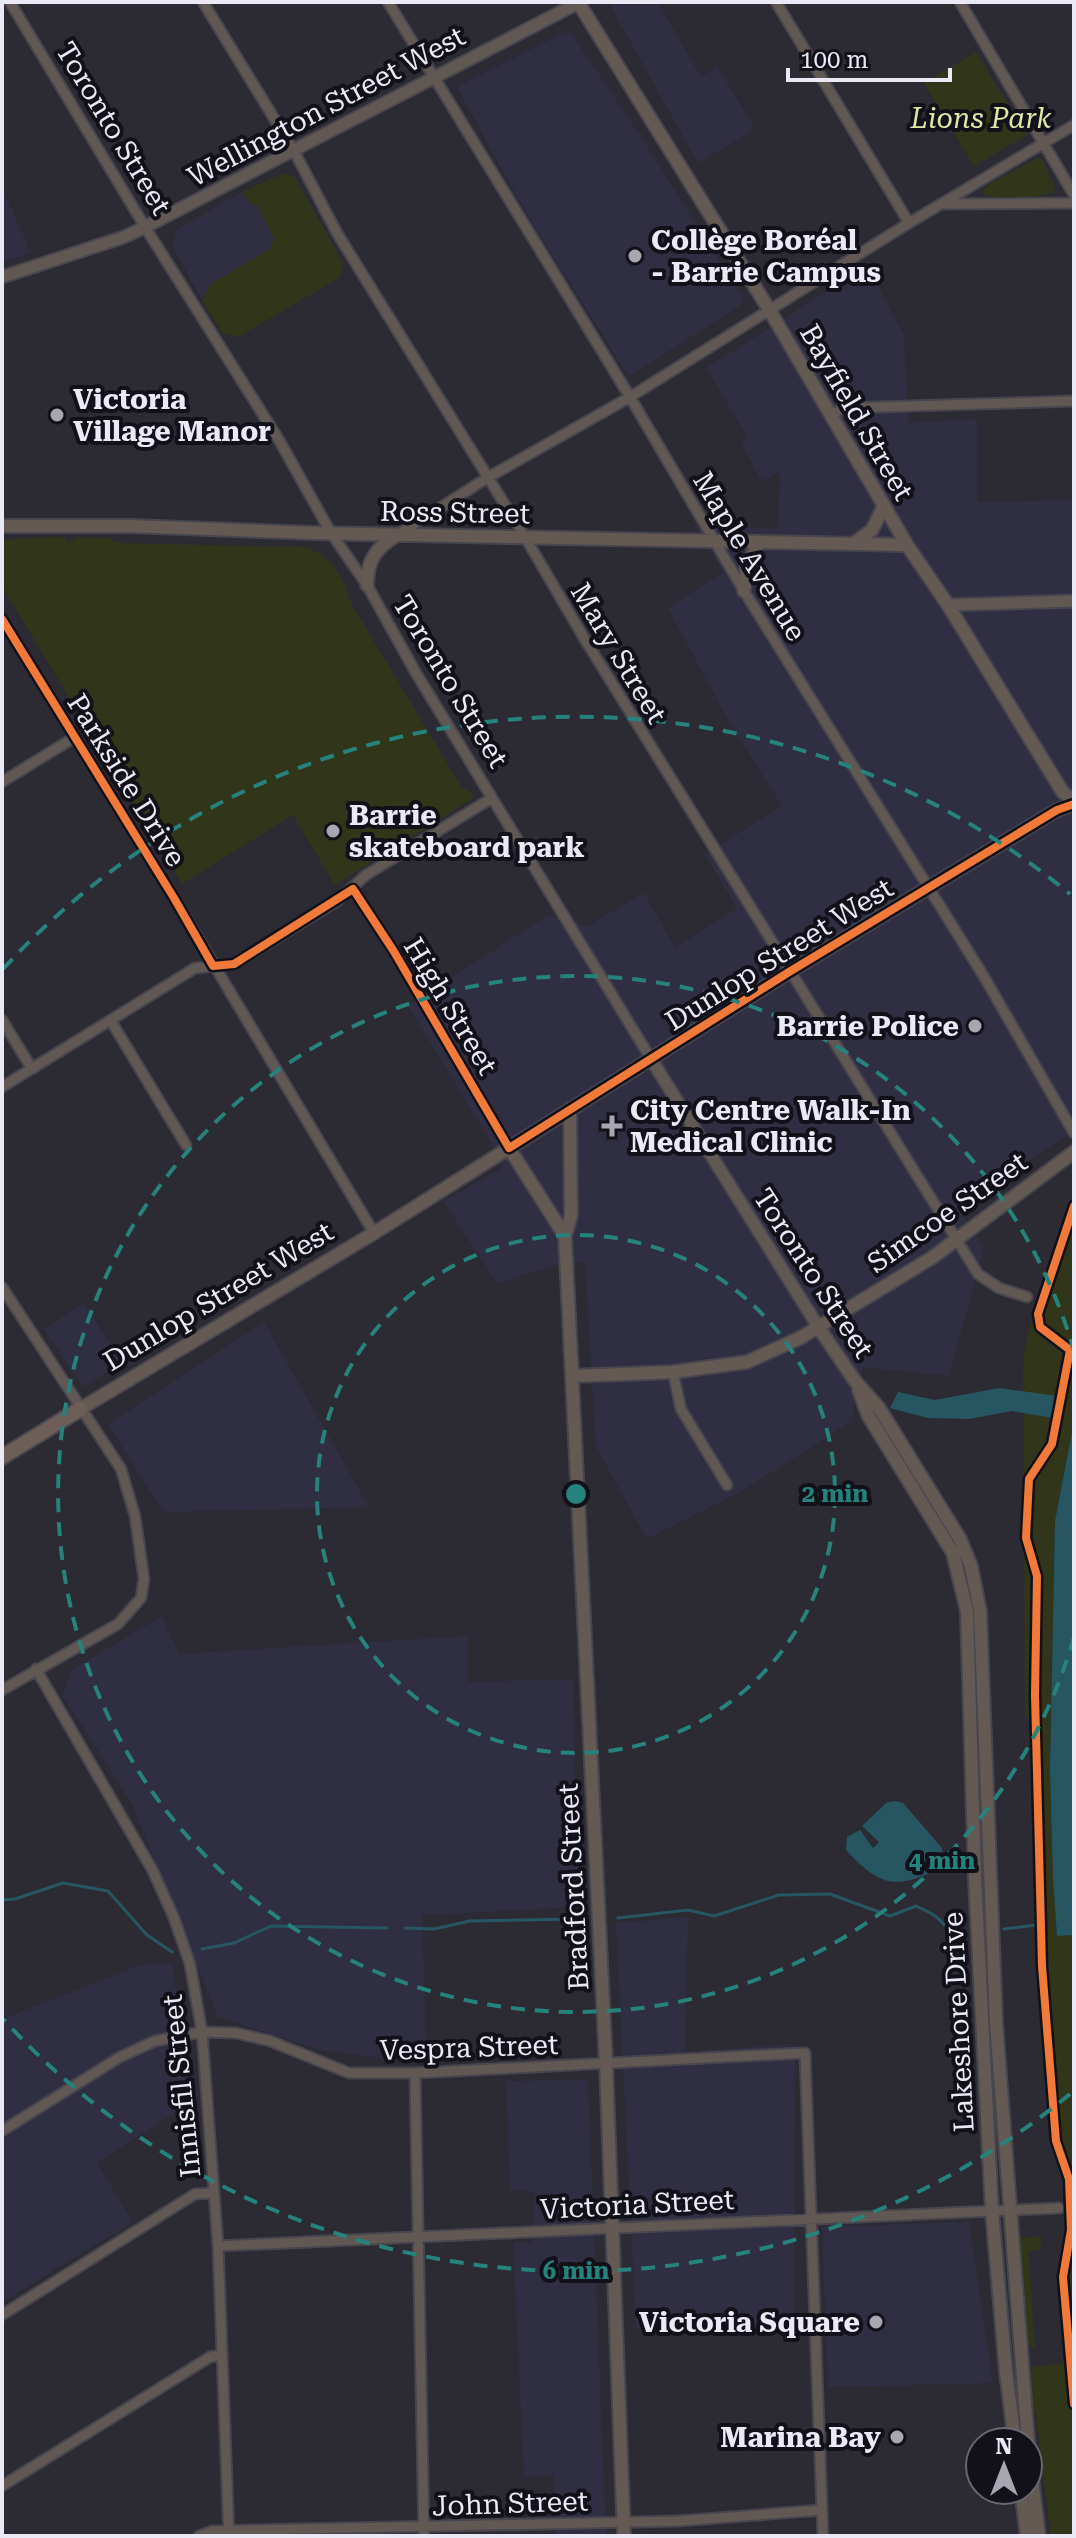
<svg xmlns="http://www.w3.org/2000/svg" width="1076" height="2538" font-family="'Roboto Serif',serif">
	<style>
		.built { fill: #2f2e43 }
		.green { fill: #31361a }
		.water { fill: #265661 }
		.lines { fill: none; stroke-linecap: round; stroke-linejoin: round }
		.stream { stroke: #265661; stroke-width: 3 }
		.minor-casing { stroke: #47464e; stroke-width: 13 }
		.tertiary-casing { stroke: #47464e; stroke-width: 15 }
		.secondary-casing { stroke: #47464e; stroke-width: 16 }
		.primary-casing { stroke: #47464e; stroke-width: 18 }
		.minor { stroke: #615854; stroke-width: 9 }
		.tertiary { stroke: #615854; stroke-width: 11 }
		.secondary { stroke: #645953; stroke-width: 12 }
		.primary { stroke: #6d5f57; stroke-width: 14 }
		.cycleway-casing { stroke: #121119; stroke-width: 13 }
		.cycleway { stroke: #f17a3a; stroke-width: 8 }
		.ring { fill: none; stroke: #25827c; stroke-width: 4; stroke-dasharray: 14 10 }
		.poi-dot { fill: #a8a6b1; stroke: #121119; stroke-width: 3 }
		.labels { text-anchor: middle; stroke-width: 8; stroke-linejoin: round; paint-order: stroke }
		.street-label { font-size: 28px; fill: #eae9f5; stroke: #121119 }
		.park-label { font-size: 28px; font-style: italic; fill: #dbe9a6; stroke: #121119 }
		.poi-label { font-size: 28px; font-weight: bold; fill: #eae9f5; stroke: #121119; text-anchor: start }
		.centre { fill: #25827c; stroke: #121119; stroke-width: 4 }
		.ring-label { font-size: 24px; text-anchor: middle; font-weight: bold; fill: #25827c; stroke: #121119; stroke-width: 8; stroke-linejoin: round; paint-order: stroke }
	</style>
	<rect width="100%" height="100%" fill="#2c2b34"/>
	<!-- built -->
	<path class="built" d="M 618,2 L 658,2 L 701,77 L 717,66 L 755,129 L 698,163 L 611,7 Z
		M 569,30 L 644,141 L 745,302 L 629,377 L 525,211 L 457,87 Z
		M 2,186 L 31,253 L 2,262 Z
		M 242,192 L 251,205 L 258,206 L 274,238 L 270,249 L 212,283 L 202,300 L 172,245 L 176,230 Z
		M 867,266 L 904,335 L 909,423 L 977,419 L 977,502 L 1074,500 L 1074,1131 L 958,1208 L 984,1248 L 949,1376 L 863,1367 L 851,1422 L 740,1492 L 647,1539 L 596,1447 L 585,1261 L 556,1265 L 497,1283 L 443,1201 L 503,1168 L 489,1139 L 408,1006 L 548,915 L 587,926 L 644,893 L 675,947 L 737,909 L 705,854 L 782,806 L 728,720 L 668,608 L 723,572 L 694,525 L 778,529 L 780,472 L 761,481 L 741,442 L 747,436 L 706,368 Z
		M 84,1303 L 123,1363 L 83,1387 L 44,1329 Z
		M 264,1322 L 369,1507 L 163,1512 L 108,1424 Z
		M 162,1616 L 179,1654 L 468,1636 L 468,1682 L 573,1679 L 578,1907 L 422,1915 L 427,2064 L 321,2050 L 218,2017 L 132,1804 L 63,1696 L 71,1670 Z
		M 688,1917 L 685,2052 L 795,2044 L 794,2324 L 636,2328 L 616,1923 Z
		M 172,1963 L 180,2016 L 198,2098 L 97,2163 L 133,2222 L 2,2302 L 2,2019 L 141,1965 Z
		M 588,2080 L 606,2536 L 556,2536 L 553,2475 L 524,2477 L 513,2243 L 533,2242 L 534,2191 L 510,2191 L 506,2081 Z
		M 969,2222 L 993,2383 L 828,2387 L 822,2227 Z"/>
	<!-- green -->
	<path class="green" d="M 976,52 L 1027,135 L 974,166 L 924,83 Z
		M 1037,158 L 1043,160 L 1056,190 C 1047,199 997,199 984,195 L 984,189 L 990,184 Z
		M 282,174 L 294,176 L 344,264 L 339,278 L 238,337 L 223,334 L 202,300 L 212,283 L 270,249 L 274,238 L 258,206 L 252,205 L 242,192 Z
		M 46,537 L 66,537 L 66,541 L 74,541 L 74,537 L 107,538 L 120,543 L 305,547 C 331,554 345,579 351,603 L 462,788 L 470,791 L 473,796 L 471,800 L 335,885 L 293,815 L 182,884 L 2,586 L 2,540 Z
		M 1074,1209 L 1074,1422 L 1055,1521 L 1050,1745 L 1053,1878 L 1057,1935 L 1074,1935 L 1074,2536 L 1051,2536 L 1036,2415 C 1031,2400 1026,2381 1033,2367 L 1069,2362 L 1061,2269 L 1065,2251 L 1064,2172 L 1054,2149 L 1037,1956 L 1035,1719 L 1025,1717 L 1023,1365 C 1031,1306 1047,1261 1074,1209 Z
		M 1041,2236 L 1042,2249 L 1029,2251 L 1035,2349 L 1026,2342 L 1020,2238 Z"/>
	<!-- water -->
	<path class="water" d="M 999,1388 L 1064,1397 L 1059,1419 L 1012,1411 L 969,1419 L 928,1418 L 890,1408 L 898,1392 L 935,1400 Z
		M 1074,1422 L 1074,1935 L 1057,1936 L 1053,1878 L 1050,1768 L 1055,1521 Z
		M 894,1801 L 903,1803 L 942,1848 L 942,1856 L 936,1870 C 893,1891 878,1884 846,1850 L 847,1837 L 860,1830 L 873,1848 L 879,1842 L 862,1826 L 886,1803 Z"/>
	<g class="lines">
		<!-- stream -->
		<path class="stream" d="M 2,1900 L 15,1899 L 63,1883 L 108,1891 L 147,1935 L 172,1952
			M 618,1918 L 688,1910 L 714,1916 L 779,1895 L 830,1894 L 890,1916 L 916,1906 C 922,1909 930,1912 935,1916 C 946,1924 947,1933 963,1932
			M 405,1928 L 434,1929 L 470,1921 L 576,1919
			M 1004,1929 L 1037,1925
			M 202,1949 L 234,1943 L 271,1926 L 387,1928"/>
		<!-- minor casing -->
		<g class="minor-casing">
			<path id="minor" d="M 10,2 L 145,227 L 279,440 L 331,533 L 367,585 L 416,673 L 651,1059
				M 203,2 L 294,151 L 337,233 L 525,537 L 584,638 L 978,1274 L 999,1288 L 1027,1297
				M 388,2 L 630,397 L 744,591 L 983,975 L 1074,1133
				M 776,2 L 909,223
				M 960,2 L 1074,195
				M 942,204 L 1074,203
				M 830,415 L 845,408 L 1074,401
				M 397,535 L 487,478 L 630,397 L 909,223 L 1074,125
				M 2,619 L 174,898 L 374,1233
				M 2,782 L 75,737
				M 353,889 L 393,950 L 509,1148
				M 2,1020 L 32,1069
				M 111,1021 L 186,1145
				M 2,1087 L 195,968 L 234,964 L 337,901 L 366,875 L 492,798
				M 2,1287 L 121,1469 L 135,1516 L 144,1579 L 141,1598 L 118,1624 L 2,1690
				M 673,1372 L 681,1409 L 727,1485
				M 36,1669 L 153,1871 L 174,1918 L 190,1964 L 202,2032 L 218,2246 L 229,2536
				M 415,2073 L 424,2536
				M 2,2131 L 120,2057 L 155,2041 L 202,2032 L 236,2033 L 270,2041 L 349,2073 L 415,2073 L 805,2053 L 823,2536
				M 218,2246 L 1059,2208
				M 2,2315 L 195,2194 L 214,2193
				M 2,2486 L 210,2357 L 222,2355
				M 199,2536 L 212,2531 L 678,2521 L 822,2510"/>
		</g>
		<!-- tertiary casing -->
		<g class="tertiary-casing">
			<path id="tertiary" d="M 2,277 L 124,237 L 145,227 L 580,2
				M 948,605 L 1074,601
				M 651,1059 L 819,1328"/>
		</g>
		<!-- secondary casing -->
		<g class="secondary-casing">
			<path id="secondary" d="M 578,2 L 770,311 L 907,545 L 948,605 L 1062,791 L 1074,802
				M 2,526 L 130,526 L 314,533 L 907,545
				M 853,544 L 872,530 L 884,506
				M 367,585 C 367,560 376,548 397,535
				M 744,591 L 747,565 L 759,542
				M 570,1109 L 571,1216 L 565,1236 L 606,2063 L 624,2536
				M 509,1148 L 565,1236
				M 819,1328 L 855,1381 L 879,1408 L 960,1539 L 971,1566 L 980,1611 L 996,2023 L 1028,2442
				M 573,1376 L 673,1372 L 747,1362 L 800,1338 L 933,1257 L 1074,1152
				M 859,1390 L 868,1415 L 953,1553 L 967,1611 L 975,1879 L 992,2211 L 1006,2372 L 1015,2442
				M 80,1409 L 374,1233 L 789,972 L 1057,810 L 1074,804
				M 1028,2446 L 1039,2536
				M 1021,2490 L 1027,2536"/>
		</g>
		<!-- primary casing -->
		<g class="primary-casing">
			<path id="primary" d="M 2,1457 L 80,1409"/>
		</g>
		<!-- minor -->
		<use href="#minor" class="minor"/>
		<!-- tertiary -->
		<use href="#tertiary" class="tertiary"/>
		<!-- secondary -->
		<use href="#secondary" class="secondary"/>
		<!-- primary -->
		<use href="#primary" class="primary"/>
		<!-- cycleway casing -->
		<g class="cycleway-casing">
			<path id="cycleway" d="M 2,619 L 174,898 L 213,966 L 234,964 L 353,889 L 393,950 L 509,1148 L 789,972 L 1057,810 L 1074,804
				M 1074,1206 L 1038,1314 L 1040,1327 L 1070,1350 L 1052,1444 L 1029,1479 L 1026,1538 L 1037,1576 L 1035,1695 L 1042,1966 L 1056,2141 L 1069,2179 L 1071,2230 L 1063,2277 L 1074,2404"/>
		</g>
		<!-- cycleway -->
		<use href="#cycleway" class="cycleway"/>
	</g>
	<!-- distance rings -->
	<g class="ring">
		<circle cx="576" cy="1494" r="259"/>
		<path d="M1074 1637A518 518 0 1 1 1074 1351"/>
		<path d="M1070 2094A777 777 0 0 1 3 2019M3 969A777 777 0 0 1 1070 894"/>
	</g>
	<!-- markers -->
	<g class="poi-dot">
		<circle cx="635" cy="256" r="8"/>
		<circle cx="57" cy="415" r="8"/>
		<circle cx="333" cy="831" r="8"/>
		<circle cx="975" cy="1026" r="8"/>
		<path d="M608 1114h8v8h8v8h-8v8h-8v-8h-8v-8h8z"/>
		<circle cx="876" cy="2322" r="8"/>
		<circle cx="897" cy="2437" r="8"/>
	</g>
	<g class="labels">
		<!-- street labels -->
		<g class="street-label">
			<text transform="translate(326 106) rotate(-28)" y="10">Wellington Street West</text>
			<text transform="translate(114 128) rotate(59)" y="10">Toronto Street</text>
			<text transform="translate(857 412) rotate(60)" y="10">Bayfield Street</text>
			<text transform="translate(455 512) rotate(1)" y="10">Ross Street</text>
			<text transform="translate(750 556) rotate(59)" y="10">Maple Avenue</text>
			<text transform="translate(619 653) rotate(59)" y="10">Mary Street</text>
			<text transform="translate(451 681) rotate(59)" y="10">Toronto Street</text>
			<text transform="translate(127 780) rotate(58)" y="10">Parkside Drive</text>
			<text transform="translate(779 954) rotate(-32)" y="10">Dunlop Street West</text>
			<text transform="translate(451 1006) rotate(59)" y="10">High Street</text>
			<text transform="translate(947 1212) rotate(-35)" y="10">Simcoe Street</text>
			<text transform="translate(814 1273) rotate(57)" y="10">Toronto Street</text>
			<text transform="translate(218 1296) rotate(-31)" y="10">Dunlop Street West</text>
			<text transform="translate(573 1887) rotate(-93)" y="10">Bradford Street</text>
			<text transform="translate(958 2022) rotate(-93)" y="10">Lakeshore Drive</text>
			<text transform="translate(469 2047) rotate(-2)" y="10">Vespra Street</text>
			<text transform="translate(181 2086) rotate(-96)" y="10">Innisfil Street</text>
			<text transform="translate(637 2204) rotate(-3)" y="10">Victoria Street</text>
			<text transform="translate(510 2503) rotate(-2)" y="10">John Street</text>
		</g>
		<!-- park labels -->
		<g class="park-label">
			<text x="981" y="128">Lions Park</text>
		</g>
		<!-- poi labels -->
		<g class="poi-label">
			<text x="651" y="250">Collège Boréal<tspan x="651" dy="32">- Barrie Campus</tspan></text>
			<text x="73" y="409">Victoria<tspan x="73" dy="32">Village Manor</tspan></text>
			<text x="349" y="825">Barrie<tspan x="349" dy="32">skateboard park</tspan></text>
			<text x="959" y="1036" text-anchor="end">Barrie Police</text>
			<text x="630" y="1120">City Centre Walk-In<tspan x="630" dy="32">Medical Clinic</tspan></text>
			<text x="860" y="2332" text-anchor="end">Victoria Square</text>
			<text x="881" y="2447" text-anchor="end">Marina Bay</text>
		</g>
	</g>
	<circle cx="576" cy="1494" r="12" class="centre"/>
	<g class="ring-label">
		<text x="835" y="1502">2 min</text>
		<text x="942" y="1869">4 min</text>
		<text x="576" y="2279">6 min</text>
	</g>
	<!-- border -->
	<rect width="1076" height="2538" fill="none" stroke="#eae9f5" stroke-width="8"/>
	<!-- north arrow -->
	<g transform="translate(1004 2466)"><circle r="38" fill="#121119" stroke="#686771" stroke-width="2"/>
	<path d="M0-6L14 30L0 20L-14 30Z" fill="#a8a6b1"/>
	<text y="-12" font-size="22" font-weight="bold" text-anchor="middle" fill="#eae9f5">N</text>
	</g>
	<!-- scale -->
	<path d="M788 68v12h162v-12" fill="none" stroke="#eae9f5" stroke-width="4"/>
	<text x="800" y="68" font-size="24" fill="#eae9f5" stroke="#121119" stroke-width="6" paint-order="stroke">100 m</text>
</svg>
